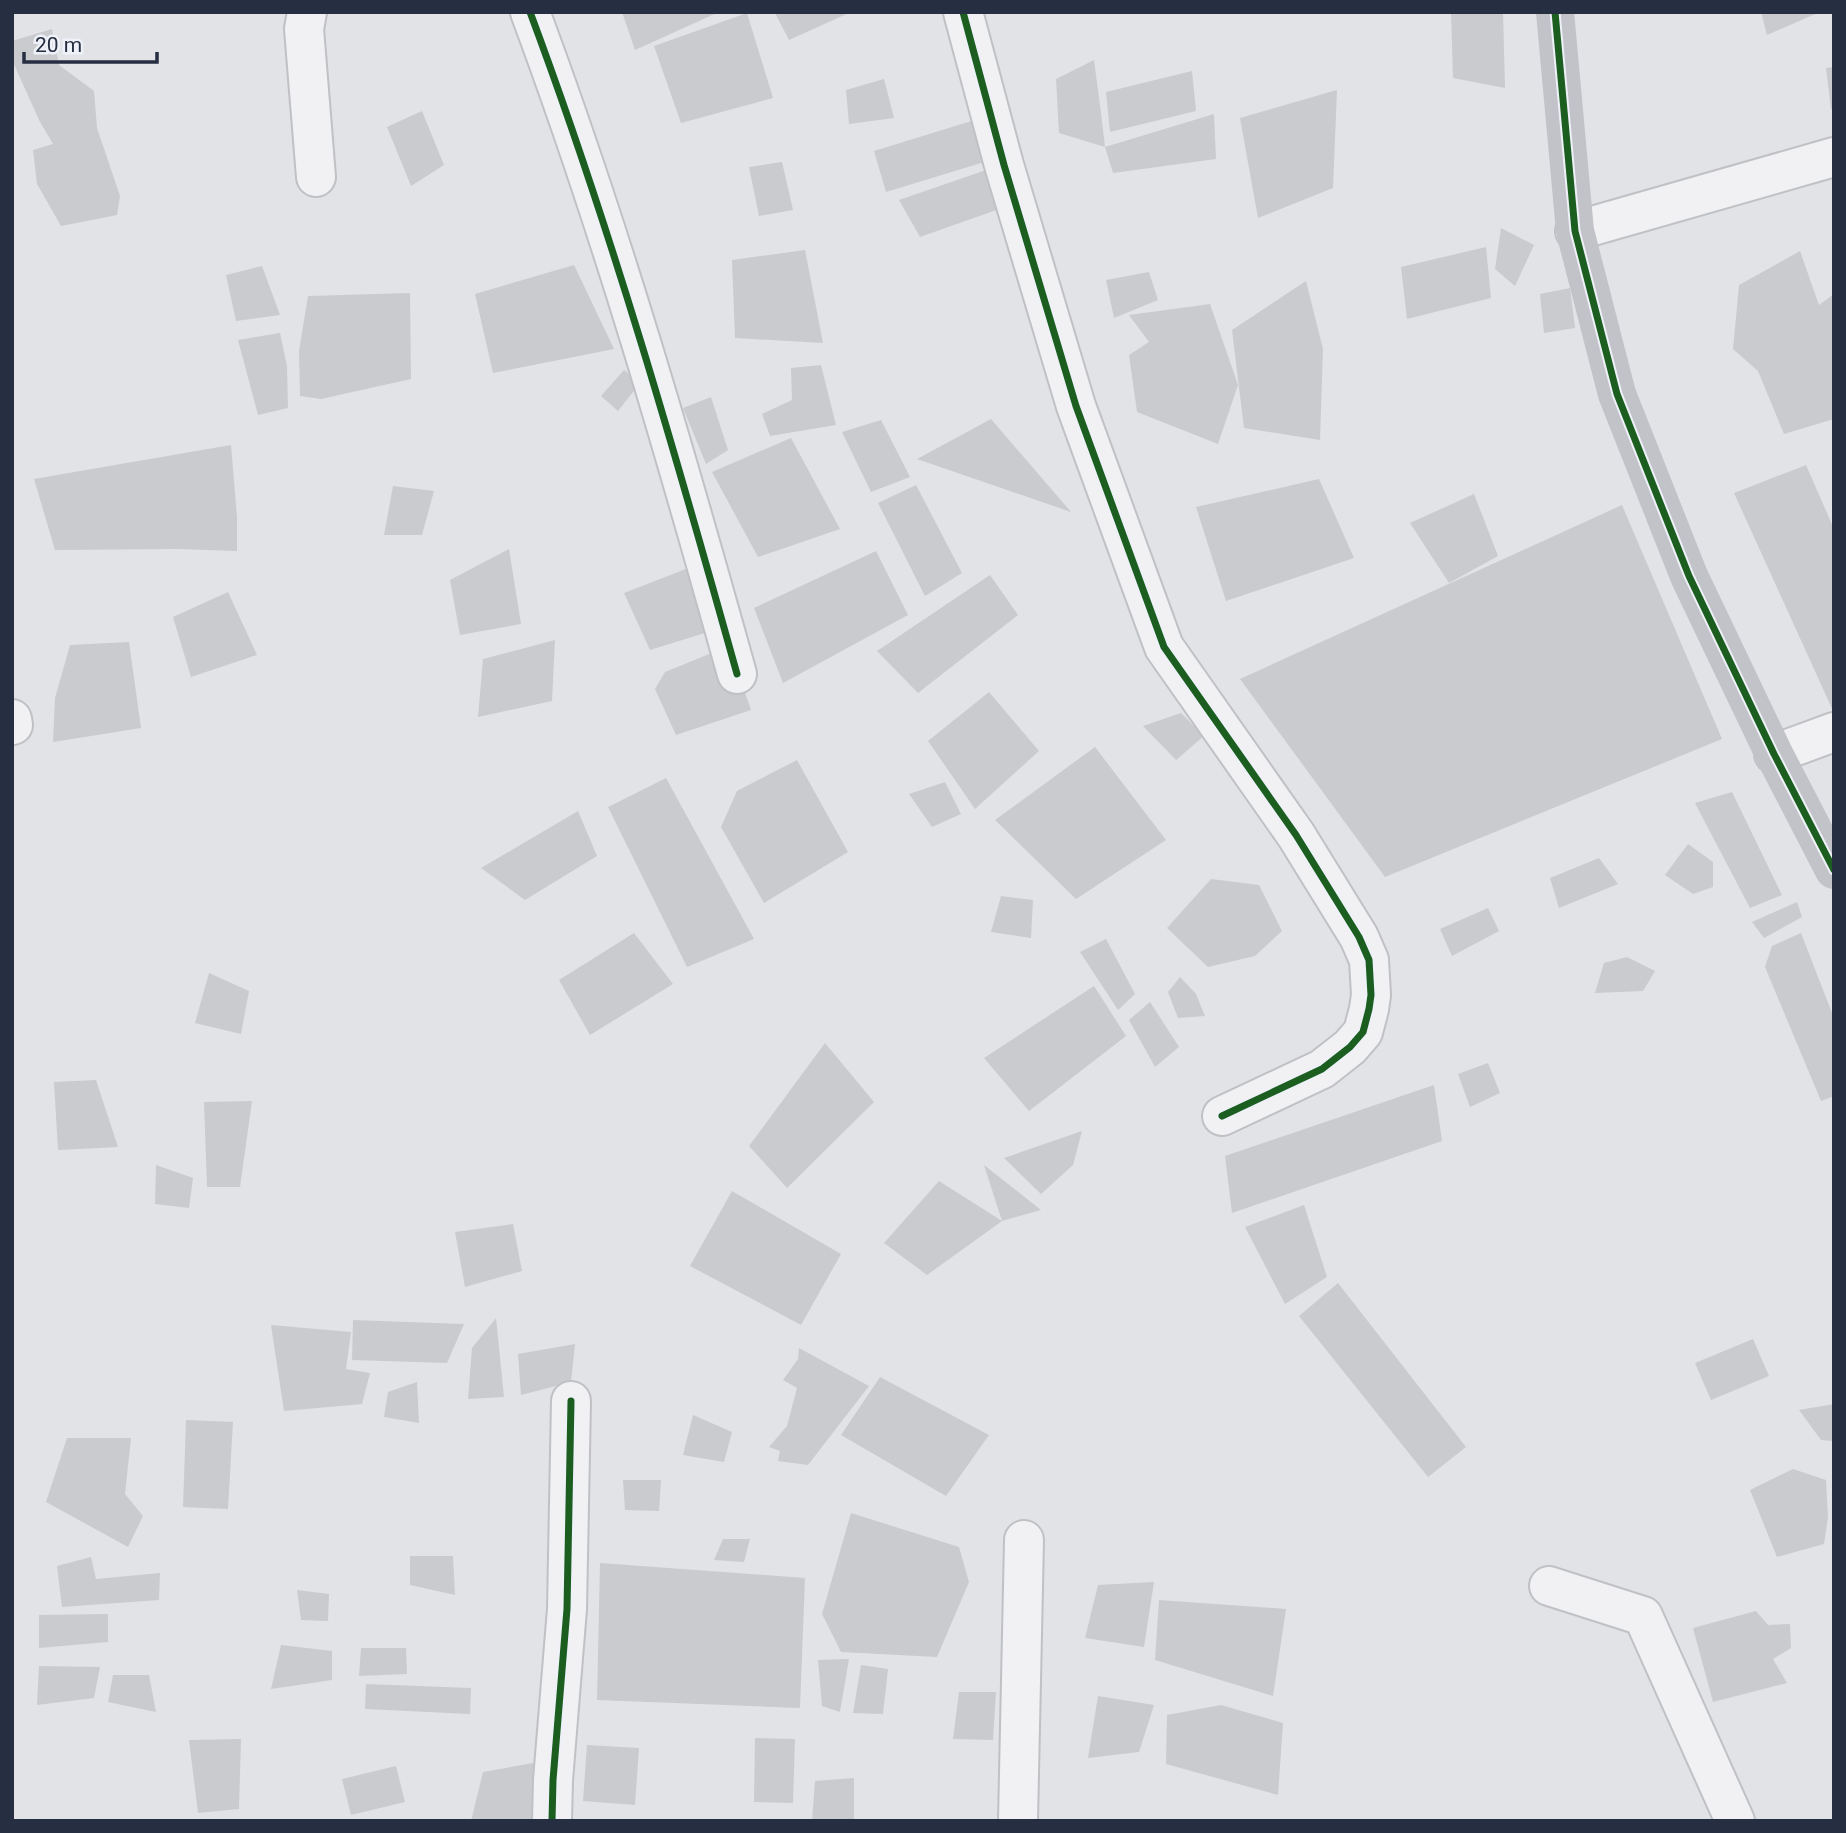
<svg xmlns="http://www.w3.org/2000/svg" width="1846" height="1833" font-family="Roboto,sans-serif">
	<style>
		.building { fill: #c9cbcf }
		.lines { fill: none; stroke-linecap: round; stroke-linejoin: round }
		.street-casing { stroke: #bfc1c5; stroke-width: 42 }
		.street { stroke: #f1f1f3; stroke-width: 38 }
		.secondary { stroke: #c2c3c9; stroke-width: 38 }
		.cycleway-casing { stroke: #eef1f7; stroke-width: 11 }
		.cycleway { stroke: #1b5e20; stroke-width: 7 }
	</style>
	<rect width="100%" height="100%" fill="#e1e3e7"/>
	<!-- building -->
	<path class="building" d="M 622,12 L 719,12 L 635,50 Z
		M 777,12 L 851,12 L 789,40 L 775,13 Z
		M 1451,12 L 1503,12 L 1505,88 L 1453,78 Z
		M 1761,12 L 1820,12 L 1767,35 Z
		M 747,13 L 773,98 L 681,123 L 654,46 Z
		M 52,29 L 59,65 L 94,91 L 97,128 L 120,196 L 117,215 L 61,226 L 37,184 L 33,150 L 53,144 L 40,122 L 12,60 L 12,41 Z
		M 1094,60 L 1101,113 L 1105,147 L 1059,133 L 1056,79 Z
		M 1834,67 L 1834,109 L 1831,109 L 1826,68 Z
		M 1192,71 L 1196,111 L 1110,132 L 1106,92 Z
		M 884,79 L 894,118 L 849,124 L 846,90 Z
		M 1337,90 L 1333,188 L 1258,218 L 1240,118 Z
		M 422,111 L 444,165 L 411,186 L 387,127 Z
		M 1214,114 L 1216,159 L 1113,173 L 1105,147 Z
		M 978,119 L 991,160 L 886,192 L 874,151 Z
		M 782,162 L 793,210 L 759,216 L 749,167 Z
		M 992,168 L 1005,207 L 920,237 L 899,200 Z
		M 1501,228 L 1534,245 L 1515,286 L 1495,269 Z
		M 1486,247 L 1491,298 L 1407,319 L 1401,267 Z
		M 805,250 L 823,343 L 735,338 L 732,260 Z
		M 1800,251 L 1819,305 L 1834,294 L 1834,419 L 1784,434 L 1758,371 L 1733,349 L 1739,285 Z
		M 574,265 L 614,349 L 493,373 L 475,294 Z
		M 262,266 L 280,315 L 236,321 L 226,275 Z
		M 1149,272 L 1158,300 L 1114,318 L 1106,280 Z
		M 1306,281 L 1323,349 L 1320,440 L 1244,428 L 1232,330 Z
		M 1570,288 L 1575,328 L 1544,333 L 1540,294 Z
		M 410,293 L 411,379 L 321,399 L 300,396 L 299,351 L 308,296 Z
		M 1210,304 L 1238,385 L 1218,444 L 1137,412 L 1129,355 L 1149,342 L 1129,315 Z
		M 280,333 L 287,366 L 288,408 L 258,415 L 238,340 Z
		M 821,365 L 836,425 L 770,436 L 762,414 L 792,400 L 791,368 Z
		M 624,370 L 640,383 L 618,411 L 601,396 Z
		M 711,397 L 728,450 L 706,464 L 683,408 Z
		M 991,419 L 1071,512 L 917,459 Z
		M 881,420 L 910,477 L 871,492 L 842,432 Z
		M 791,438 L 840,529 L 758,557 L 712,472 Z
		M 231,445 L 237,517 L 237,551 L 177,549 L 55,550 L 34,479 Z
		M 1806,465 L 1834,529 L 1834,713 L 1734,493 Z
		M 1319,479 L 1354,558 L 1226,601 L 1196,507 Z
		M 916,485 L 962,573 L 925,596 L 878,503 Z
		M 393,486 L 434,491 L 422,535 L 384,535 Z
		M 1474,494 L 1498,556 L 1449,583 L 1410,523 Z
		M 1622,505 L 1722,739 L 1385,877 L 1240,679 Z
		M 509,549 L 521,624 L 460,635 L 450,580 Z
		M 876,551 L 908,615 L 783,683 L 754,608 Z
		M 691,567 L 708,632 L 650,650 L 624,593 Z
		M 990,575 L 1018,615 L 918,693 L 877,651 Z
		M 228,592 L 257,655 L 191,677 L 173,617 Z
		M 555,640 L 552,701 L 478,717 L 483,659 Z
		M 129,642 L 141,728 L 53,742 L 55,698 L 70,645 Z
		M 729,646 L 751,710 L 676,735 L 655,689 L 665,672 Z
		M 989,692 L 1039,751 L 975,809 L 928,741 Z
		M 1181,713 L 1204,736 L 1176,760 L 1143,726 Z
		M 1095,747 L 1166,840 L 1076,899 L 995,820 Z
		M 797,760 L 848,852 L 764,903 L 721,827 L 737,791 Z
		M 666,778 L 754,939 L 687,967 L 608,807 Z
		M 945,782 L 961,814 L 932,827 L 909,794 Z
		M 1732,792 L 1782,895 L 1750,908 L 1695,803 Z
		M 578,811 L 597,856 L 525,900 L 481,868 Z
		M 1688,844 L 1713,862 L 1713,887 L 1693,894 L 1665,875 Z
		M 1599,858 L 1618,884 L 1559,908 L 1550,878 Z
		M 1211,879 L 1259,885 L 1282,931 L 1255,956 L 1208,967 L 1167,928 Z
		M 1001,896 L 1033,900 L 1031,938 L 991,932 Z
		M 1797,902 L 1802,917 L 1764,938 L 1752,922 Z
		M 1488,908 L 1499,931 L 1452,956 L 1440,929 Z
		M 634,933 L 673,984 L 590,1035 L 559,980 Z
		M 1801,933 L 1834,1018 L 1834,1096 L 1821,1101 L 1765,967 L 1772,946 Z
		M 1106,939 L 1135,994 L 1118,1010 L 1080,952 Z
		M 1627,957 L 1655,971 L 1643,991 L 1595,993 L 1604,963 Z
		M 209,973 L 249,991 L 241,1034 L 195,1023 Z
		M 1180,977 L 1196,994 L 1205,1016 L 1178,1018 L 1168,992 Z
		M 1094,986 L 1126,1036 L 1029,1111 L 984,1058 Z
		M 1150,1002 L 1179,1047 L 1155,1067 L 1129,1020 Z
		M 825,1043 L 874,1102 L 787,1188 L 749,1146 Z
		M 1488,1063 L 1500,1093 L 1470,1107 L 1458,1074 Z
		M 96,1080 L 118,1147 L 58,1150 L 54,1082 Z
		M 1434,1085 L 1442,1141 L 1232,1213 L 1225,1156 Z
		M 252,1101 L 240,1187 L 207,1187 L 204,1102 Z
		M 1082,1131 L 1073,1165 L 1041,1194 L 1004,1158 Z
		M 156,1165 L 193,1178 L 189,1208 L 155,1204 Z
		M 984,1165 L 1041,1210 L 1002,1221 Z
		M 939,1181 L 1002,1221 L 927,1275 L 884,1243 Z
		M 732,1191 L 841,1254 L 801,1325 L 690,1266 Z
		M 1304,1205 L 1327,1277 L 1285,1304 L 1245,1227 Z
		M 513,1224 L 522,1271 L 465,1287 L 455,1232 Z
		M 1338,1283 L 1466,1447 L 1428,1477 L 1299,1316 Z
		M 496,1318 L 504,1397 L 468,1399 L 472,1348 Z
		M 353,1320 L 464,1324 L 447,1363 L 352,1360 Z
		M 271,1325 L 351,1332 L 346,1369 L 370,1373 L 362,1404 L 284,1411 Z
		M 1753,1339 L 1769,1376 L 1711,1400 L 1695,1363 Z
		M 575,1344 L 571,1382 L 521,1395 L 518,1354 Z
		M 799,1348 L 869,1386 L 808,1465 L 778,1461 L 780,1451 L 769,1447 L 787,1426 L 797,1388 L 783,1380 L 798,1359 Z
		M 880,1377 L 989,1435 L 946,1496 L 841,1435 Z
		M 417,1382 L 419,1423 L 384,1417 L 388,1392 Z
		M 1834,1404 L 1834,1441 L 1821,1440 L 1799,1410 Z
		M 693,1415 L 732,1432 L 724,1462 L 683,1455 Z
		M 186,1420 L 233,1422 L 228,1509 L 183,1507 Z
		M 67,1438 L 131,1438 L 125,1494 L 143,1516 L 128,1547 L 46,1502 Z
		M 1793,1469 L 1826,1480 L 1828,1517 L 1824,1544 L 1777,1557 L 1750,1490 Z
		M 623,1480 L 661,1480 L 659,1511 L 625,1510 Z
		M 851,1513 L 959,1547 L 969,1582 L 937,1657 L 841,1652 L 822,1614 Z
		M 723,1539 L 750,1539 L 744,1562 L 714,1560 Z
		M 410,1556 L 453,1556 L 455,1595 L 410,1585 Z
		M 91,1557 L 96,1579 L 160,1573 L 159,1600 L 62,1607 L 57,1566 Z
		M 600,1563 L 805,1578 L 800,1708 L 597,1700 Z
		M 1154,1582 L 1144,1647 L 1085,1638 L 1098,1585 Z
		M 297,1590 L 329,1594 L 328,1621 L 301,1620 Z
		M 1159,1600 L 1286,1609 L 1273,1696 L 1155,1660 Z
		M 1756,1611 L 1768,1625 L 1790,1624 L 1791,1648 L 1773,1659 L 1787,1683 L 1713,1702 L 1693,1628 Z
		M 108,1614 L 108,1642 L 39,1648 L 39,1615 Z
		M 281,1645 L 332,1651 L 332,1680 L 271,1689 Z
		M 361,1648 L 406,1648 L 407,1674 L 359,1676 Z
		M 849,1659 L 840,1712 L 822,1706 L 818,1660 Z
		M 861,1665 L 888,1669 L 883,1714 L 853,1713 Z
		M 39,1666 L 100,1667 L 94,1698 L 37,1705 Z
		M 113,1675 L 149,1675 L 156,1712 L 108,1702 Z
		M 366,1684 L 471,1688 L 470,1714 L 365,1709 Z
		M 959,1692 L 996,1692 L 993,1740 L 953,1739 Z
		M 1098,1696 L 1154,1705 L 1139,1752 L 1088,1758 Z
		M 1221,1705 L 1283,1723 L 1278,1795 L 1166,1764 L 1167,1715 Z
		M 755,1738 L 795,1739 L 793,1803 L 754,1802 Z
		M 241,1739 L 239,1809 L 198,1813 L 189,1740 Z
		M 587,1745 L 639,1748 L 635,1805 L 583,1801 Z
		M 533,1763 L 537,1821 L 471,1821 L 483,1772 Z
		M 396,1766 L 405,1802 L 351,1815 L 342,1779 Z
		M 854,1778 L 854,1821 L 812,1821 L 815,1781 Z"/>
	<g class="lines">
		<!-- street casing -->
		<g class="street-casing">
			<path id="street" d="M 307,12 L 304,29 L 316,177
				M 530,12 C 611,229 675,452 737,674
				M 963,12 L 1004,165 L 1076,406 L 1164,647 L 1296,835 L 1359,937 L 1369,960 L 1371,995 L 1369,1009 L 1363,1032 L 1350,1047 L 1322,1069 L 1222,1116
				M 1575,231 L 1834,157
				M 12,719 L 13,725
				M 1774,754 L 1834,732
				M 1549,1586 L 1643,1616 L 1735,1821
				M 552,1821 L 553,1780 L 567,1609 L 571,1401
				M 1018,1821 L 1024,1540"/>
		</g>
		<!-- street -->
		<use href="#street" class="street"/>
		<!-- secondary -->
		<path class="secondary" d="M 1555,12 L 1575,231 L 1617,394 L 1689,576 L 1774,754 L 1834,870"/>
		<!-- cycleway casing -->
		<g class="cycleway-casing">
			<path id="cycleway" d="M 530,12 C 611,229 675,452 737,674
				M 963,12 L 1004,165 L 1076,406 L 1164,647 L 1296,835 L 1359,937 L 1369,960 L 1371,995 L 1369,1009 L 1363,1032 L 1350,1047 L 1322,1069 L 1222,1116
				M 1555,12 L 1575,231 L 1617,394 L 1689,576 L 1774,754 L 1834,870
				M 552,1821 L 553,1780 L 567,1609 L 571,1401"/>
		</g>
		<!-- cycleway -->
		<use href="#cycleway" class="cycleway"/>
	</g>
	<!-- border -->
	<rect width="1846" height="1833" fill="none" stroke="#262e41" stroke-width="28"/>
	<!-- scale -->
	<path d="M24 52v10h133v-10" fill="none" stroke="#262e41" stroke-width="3.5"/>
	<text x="35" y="52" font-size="21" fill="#262e41" stroke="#eef1f7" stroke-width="5" paint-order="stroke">20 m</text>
</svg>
